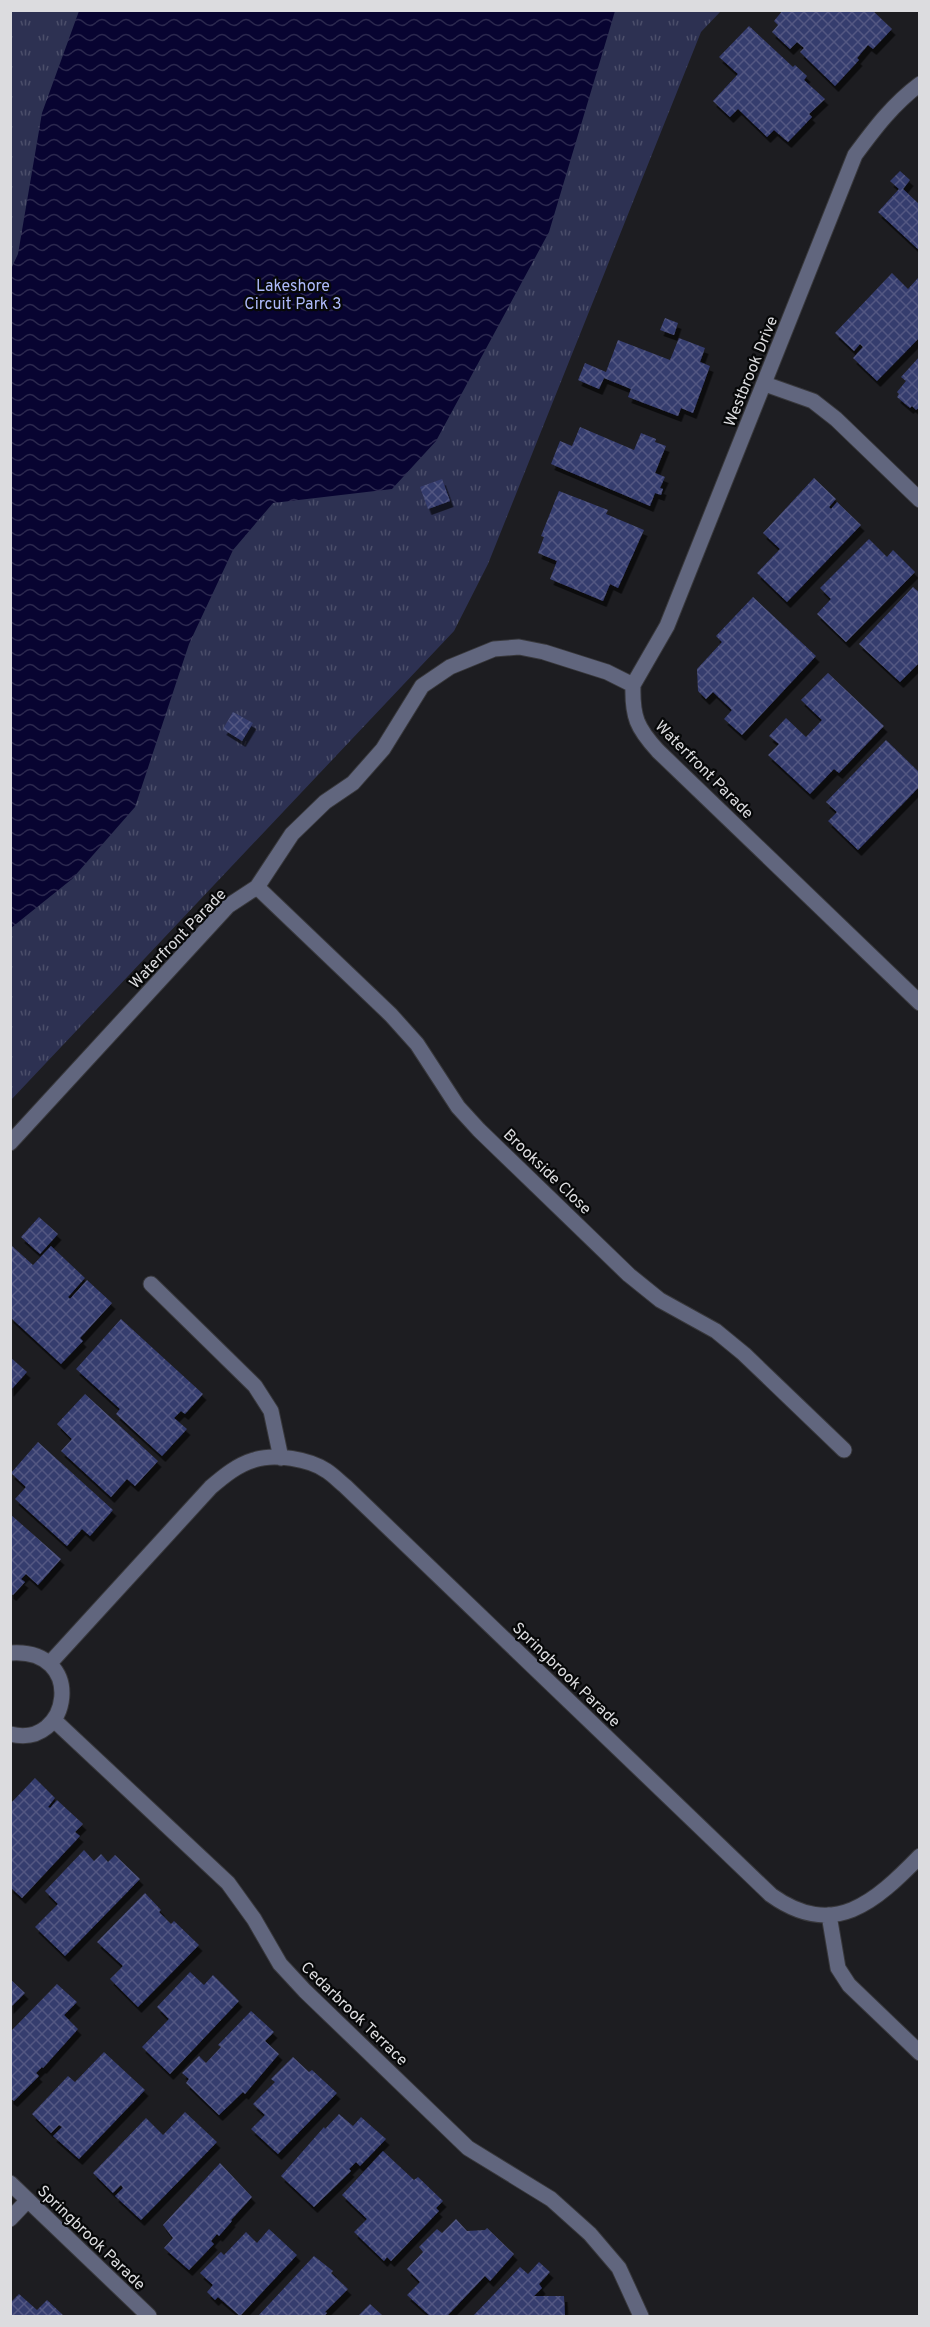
<svg xmlns="http://www.w3.org/2000/svg" width="930" height="2327" font-family="Overpass,sans-serif">
	<style>
		.park { fill: url(#park-tufts) }
		.water { fill: url(#water-waves) }
		.building { fill: url(#building-cross-hatch); filter: url(#shadow) }
		.lines { fill: none; stroke-linecap: round; stroke-linejoin: round }
		.minor-casing { stroke: #38383c; stroke-width: 17 }
		.minor { stroke: #61667e; stroke-width: 15 }
		.labels { text-anchor: middle; stroke-width: 4.5; stroke-linejoin: round; paint-order: stroke }
		.park-label { font-size: 16px; fill: #aebafb; stroke: #070809 }
		.street-label { font-size: 16px; fill: #dcdcdf; stroke: #070809 }
	</style>
	<defs>
		<pattern id="park-tufts" width="24" height="20" patternUnits="userSpaceOnUse" patternTransform="scale(1.5)"><rect width="24" height="20" fill="#2d3152"/><path d="M3 7l-1-3M5 7V3M7 7l1-3M15 17l-1-3M17 17v-4M19 17l1-3" fill="none" stroke="#4b4e6a"/></pattern>
		<pattern id="water-waves" width="16" height="10" patternUnits="userSpaceOnUse" patternTransform="scale(1.5)"><rect width="16" height="10" fill="#080431"/><path d="M0 5q4-4 8 0t8 0" fill="none" stroke="#2b284e"/></pattern>
		<pattern id="building-cross-hatch" width="8" height="8" patternUnits="userSpaceOnUse" patternTransform="scale(1.5)"><rect width="8" height="8" fill="#363c6e"/><path d="M0 0l8 8M0 8l8-8" fill="none" stroke="#525882"/></pattern>
		<filter id="shadow"><feDropShadow dx="3.5" dy="6" stdDeviation="0" flood-color="#0009"/></filter>
	</defs>
	<rect width="100%" height="100%" fill="#1d1d21"/>
	<!-- park -->
	<path class="park" d="M 11,11 L 721,11 L 701,32 L 488,564 L 454,631 L 11,1100 Z"/>
	<!-- water -->
	<path class="water" d="M 79,11 L 615,11 L 549,232 L 436,441 L 392,489 L 273,503 L 233,550 L 189,644 L 135,807 L 72,879 L 11,928 L 11,269 L 18,254 L 42,113 Z"/>
	<!-- building -->
	<path class="building" d="M 783,10 L 872,10 L 892,29 L 873,49 L 868,45 L 857,58 L 859,60 L 835,86 L 800,52 L 804,48 L 797,42 L 790,49 L 772,32 L 778,25 L 774,21 Z
		M 749,26 L 793,67 L 795,65 L 807,76 L 804,80 L 825,99 L 809,114 L 812,117 L 788,142 L 774,130 L 767,137 L 738,109 L 730,117 L 713,101 L 738,74 L 719,57 Z
		M 900,171 L 910,180 L 903,189 L 918,203 L 920,201 L 920,251 L 878,212 L 899,189 L 890,181 Z
		M 892,273 L 908,289 L 918,278 L 920,280 L 920,337 L 877,381 L 853,358 L 863,347 L 860,344 L 854,351 L 835,333 Z
		M 665,318 L 678,323 L 674,335 L 660,330 Z
		M 679,338 L 705,348 L 700,362 L 710,366 L 693,413 L 681,408 L 678,416 L 628,397 L 631,389 L 604,378 L 599,389 L 578,380 L 585,363 L 606,372 L 618,340 L 670,360 Z
		M 920,356 L 920,407 L 916,410 L 912,406 L 910,408 L 897,397 L 899,394 L 897,392 L 906,381 L 901,377 Z
		M 580,427 L 634,450 L 641,433 L 656,439 L 655,442 L 666,446 L 655,473 L 665,477 L 660,488 L 663,489 L 661,495 L 655,493 L 650,506 L 551,464 L 560,441 L 572,446 Z
		M 814,478 L 836,499 L 829,507 L 831,509 L 837,502 L 861,525 L 787,602 L 757,573 L 780,549 L 763,533 Z
		M 442,479 L 450,501 L 428,509 L 420,487 Z
		M 559,491 L 608,510 L 606,514 L 644,530 L 618,588 L 610,584 L 603,601 L 550,579 L 557,561 L 538,553 L 544,537 L 541,536 Z
		M 869,539 L 887,557 L 893,550 L 915,572 L 846,642 L 817,614 L 831,599 L 820,588 Z
		M 913,587 L 920,593 L 920,662 L 900,682 L 859,644 Z
		M 753,597 L 816,656 L 742,735 L 724,719 L 732,710 L 713,692 L 706,699 L 698,691 L 697,669 L 722,642 L 716,636 Z
		M 828,673 L 884,726 L 839,773 L 834,769 L 810,794 L 768,755 L 779,744 L 769,736 L 786,718 L 806,737 L 822,720 L 801,700 Z
		M 233,712 L 253,723 L 242,741 L 223,729 Z
		M 886,740 L 920,773 L 920,786 L 858,850 L 828,821 L 837,812 L 826,802 Z
		M 39,1217 L 58,1234 L 40,1254 L 21,1237 Z
		M 12,1246 L 33,1265 L 51,1246 L 85,1278 L 68,1297 L 70,1299 L 87,1280 L 112,1303 L 80,1338 L 83,1341 L 61,1364 L 10,1317 Z
		M 121,1319 L 203,1394 L 185,1414 L 181,1411 L 174,1418 L 187,1429 L 162,1456 L 116,1414 L 120,1409 L 76,1369 Z
		M 10,1357 L 27,1372 L 10,1391 Z
		M 85,1394 L 158,1461 L 135,1486 L 127,1479 L 111,1497 L 61,1451 L 72,1439 L 57,1424 Z
		M 38,1442 L 113,1510 L 90,1536 L 82,1529 L 67,1546 L 15,1499 L 26,1487 L 11,1473 Z
		M 10,1514 L 61,1559 L 38,1585 L 26,1574 L 21,1579 L 25,1582 L 13,1595 L 10,1593 Z
		M 35,1778 L 55,1798 L 48,1807 L 50,1808 L 57,1800 L 83,1824 L 75,1832 L 80,1836 L 22,1898 L 10,1887 L 10,1804 Z
		M 84,1850 L 94,1861 L 101,1854 L 108,1862 L 115,1855 L 140,1879 L 65,1956 L 35,1927 L 58,1904 L 45,1891 Z
		M 145,1893 L 161,1910 L 159,1912 L 171,1924 L 174,1921 L 199,1945 L 138,2007 L 110,1979 L 123,1966 L 97,1942 Z
		M 190,1972 L 204,1985 L 213,1975 L 239,2001 L 170,2074 L 142,2047 L 169,2019 L 157,2007 Z
		M 10,1979 L 25,1993 L 10,2008 Z
		M 57,1984 L 77,2002 L 64,2015 L 78,2029 L 43,2068 L 42,2067 L 36,2073 L 39,2076 L 14,2101 L 10,2098 L 10,2032 Z
		M 251,2011 L 274,2032 L 265,2041 L 279,2054 L 245,2094 L 243,2092 L 219,2115 L 186,2083 L 189,2079 L 182,2073 L 199,2056 L 206,2063 L 221,2047 L 218,2045 Z
		M 104,2052 L 145,2090 L 79,2159 L 53,2136 L 62,2127 L 59,2125 L 51,2133 L 32,2114 L 68,2076 L 75,2082 Z
		M 293,2057 L 309,2072 L 312,2070 L 337,2093 L 278,2154 L 251,2129 L 265,2115 L 253,2104 L 275,2082 L 271,2079 Z
		M 185,2112 L 217,2142 L 141,2220 L 115,2196 L 123,2188 L 121,2185 L 113,2193 L 93,2173 L 146,2118 L 163,2135 Z
		M 339,2114 L 353,2126 L 361,2117 L 386,2139 L 360,2166 L 356,2162 L 349,2169 L 351,2171 L 314,2207 L 281,2176 L 324,2127 L 325,2129 Z
		M 383,2151 L 414,2180 L 418,2177 L 443,2201 L 436,2208 L 439,2211 L 391,2261 L 387,2257 L 384,2261 L 354,2232 L 367,2219 L 342,2195 Z
		M 220,2163 L 252,2197 L 231,2220 L 232,2221 L 219,2236 L 217,2234 L 211,2241 L 214,2244 L 189,2270 L 164,2248 L 173,2238 L 163,2225 Z
		M 456,2219 L 467,2231 L 485,2230 L 487,2228 L 514,2254 L 490,2281 L 485,2276 L 447,2316 L 430,2316 L 407,2295 L 420,2282 L 407,2269 L 423,2252 L 419,2247 L 437,2229 L 442,2233 Z
		M 269,2229 L 297,2255 L 240,2316 L 218,2297 L 215,2300 L 207,2292 L 213,2285 L 200,2273 L 221,2252 L 224,2255 L 246,2232 L 257,2243 Z
		M 314,2256 L 333,2271 L 331,2273 L 348,2289 L 325,2312 L 327,2313 L 324,2316 L 258,2316 Z
		M 539,2262 L 550,2272 L 539,2284 L 542,2288 L 534,2296 L 564,2296 L 565,2316 L 473,2316 L 520,2267 L 528,2274 Z
		M 19,2294 L 37,2310 L 47,2300 L 64,2316 L 10,2316 L 10,2303 Z
		M 370,2304 L 383,2316 L 358,2316 Z"/>
	<g class="lines">
		<!-- minor casing -->
		<g class="minor-casing">
			<path id="minor" d="M 765,384 L 813,401 L 836,419 L 920,500
				M 633,685 L 667,626 L 855,155 C 875,128 893,104 920,84
				M 257,887 L 391,1015 L 417,1044 L 458,1107 L 479,1130 L 629,1275 L 660,1300 L 716,1331 L 744,1354 L 844,1450
				M 10,1143 L 228,906 L 257,887 L 292,834 L 325,802 L 353,783 L 383,749 L 422,686 L 450,667 L 494,649 L 519,647 L 544,652 L 607,672 L 633,685 C 632,717 637,728 658,751 L 920,1003
				M 151,1284 L 255,1386 L 271,1411 L 281,1458
				M 10,1653 C 87,1647 71,1750 10,1734
				M 50,1663 L 211,1487 C 224,1476 237,1465 254,1460 C 274,1453 310,1459 327,1471 C 333,1475 339,1481 345,1486 L 771,1895 C 834,1940 875,1902 920,1856
				M 54,1720 L 228,1883 L 254,1919 L 280,1964 L 305,1991 L 468,2148 L 551,2199 L 590,2234 L 619,2268 L 641,2316
				M 829,1915 L 838,1968 L 849,1985 L 920,2053
				M 10,2183 L 149,2316
				M 10,2219 L 28,2200"/>
		</g>
		<!-- minor -->
		<use href="#minor" class="minor"/>
	</g>
	<g class="labels">
		<!-- park labels -->
		<g class="park-label">
			<text x="293" y="291">Lakeshore<tspan x="293" dy="18">Circuit Park 3</tspan></text>
		</g>
		<!-- street labels -->
		<g class="street-label">
			<text transform="translate(750 371) rotate(-68)" y="6">Westbrook Drive</text>
			<text transform="translate(705 769) rotate(45)" y="6">Waterfront Parade</text>
			<text transform="translate(177 938) rotate(-46)" y="6">Waterfront Parade</text>
			<text transform="translate(548 1171) rotate(44)" y="6">Brookside Close</text>
			<text transform="translate(567 1674) rotate(44)" y="6">Springbrook Parade</text>
			<text transform="translate(355 2013) rotate(44)" y="6">Cedarbrook Terrace</text>
			<text transform="translate(92 2237) rotate(44)" y="6">Springbrook Parade</text>
		</g>
	</g>
	<!-- border -->
	<rect width="930" height="2327" fill="none" stroke="#dcdcdf" stroke-width="24"/>
</svg>
